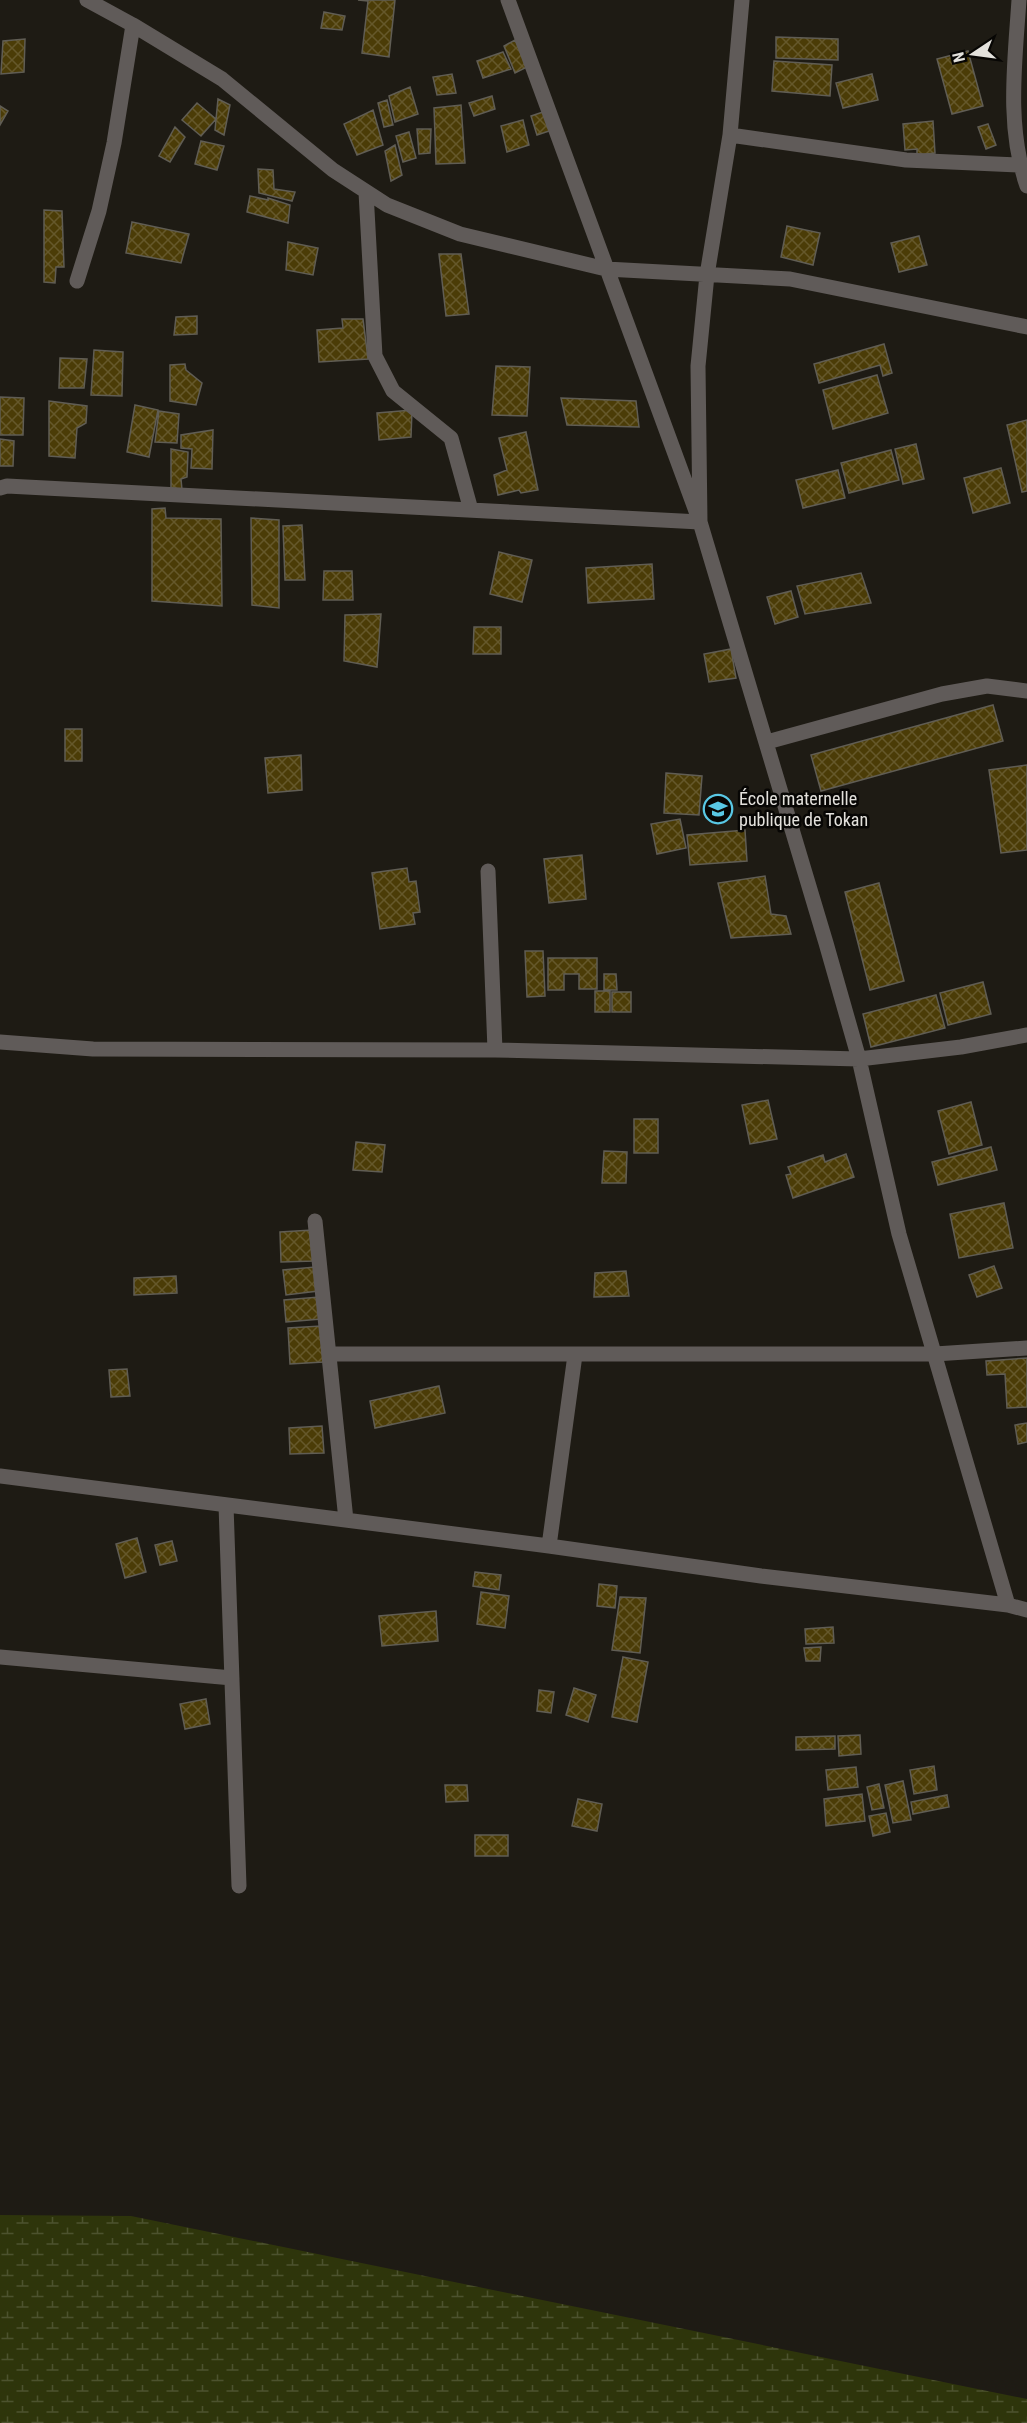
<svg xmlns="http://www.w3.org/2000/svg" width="1027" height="2423" font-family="'Roboto Condensed',sans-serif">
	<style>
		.wetland { fill: url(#wetland-marsh) }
		.building { fill: url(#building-cross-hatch); stroke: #605d54; stroke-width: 1.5 }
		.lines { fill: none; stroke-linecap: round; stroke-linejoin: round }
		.minor { stroke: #605b59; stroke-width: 15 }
		.labels { text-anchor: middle; stroke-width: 5; stroke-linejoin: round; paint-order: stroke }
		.poi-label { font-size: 18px; fill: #e3e1dc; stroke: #070604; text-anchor: start }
	</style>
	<defs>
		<pattern id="wetland-marsh" width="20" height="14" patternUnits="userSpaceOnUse" patternTransform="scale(1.5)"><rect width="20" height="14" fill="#2e350b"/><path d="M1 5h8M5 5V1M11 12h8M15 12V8" fill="none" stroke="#4c522e"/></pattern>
		<pattern id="building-cross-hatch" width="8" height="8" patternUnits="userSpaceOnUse" patternTransform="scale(1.5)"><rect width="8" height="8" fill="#4b3c07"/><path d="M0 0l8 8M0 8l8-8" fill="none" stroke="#65582b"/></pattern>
	</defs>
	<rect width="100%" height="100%" fill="#1e1b14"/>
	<!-- wetland -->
	<path class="wetland" d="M 0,2215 L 131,2216 L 1027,2399 L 1027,2423 L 0,2423 Z"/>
	<!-- building -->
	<path class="building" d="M 358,0 L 395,0 L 389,57 L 362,53 L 368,1 Z
		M 324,12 L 345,16 L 342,30 L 321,28 Z
		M 776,37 L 838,39 L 838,60 L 776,58 Z
		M 25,39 L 24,72 L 1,74 L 3,41 Z
		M 515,40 L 527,67 L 515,73 L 504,46 Z
		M 968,51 L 983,106 L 952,114 L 937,59 Z
		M 503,52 L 511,69 L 483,78 L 477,61 Z
		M 774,61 L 832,65 L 830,96 L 772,91 Z
		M 452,74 L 456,93 L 437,95 L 433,77 Z
		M 872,74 L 878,100 L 843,108 L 836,83 Z
		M 410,87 L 418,114 L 395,122 L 389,96 Z
		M 492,96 L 495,109 L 474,116 L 469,103 Z
		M 218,99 L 230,105 L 224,135 L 215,130 Z
		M 387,100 L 393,125 L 384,127 L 378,103 Z
		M 197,103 L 216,119 L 201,136 L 182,120 Z
		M 461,105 L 465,163 L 436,164 L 434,108 Z
		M 0,106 L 8,111 L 0,125 Z
		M 373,110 L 383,145 L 357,155 L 344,124 Z
		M 546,111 L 552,130 L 537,135 L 531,116 Z
		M 523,120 L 529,145 L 507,152 L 501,126 Z
		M 933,121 L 935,153 L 917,155 L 917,149 L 905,150 L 903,124 Z
		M 988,124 L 996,145 L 986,149 L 978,127 Z
		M 175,127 L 185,137 L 170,162 L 159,156 Z
		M 417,129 L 431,129 L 430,153 L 419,154 Z
		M 409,132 L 416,158 L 403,162 L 396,136 Z
		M 201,141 L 224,146 L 217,170 L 195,164 Z
		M 395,145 L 402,175 L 391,181 L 385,151 Z
		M 258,169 L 273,170 L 274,189 L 295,192 L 292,201 L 259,193 Z
		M 250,196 L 268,200 L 268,198 L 290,205 L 288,223 L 247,212 Z
		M 44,210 L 62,211 L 64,267 L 56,267 L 55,283 L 44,282 Z
		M 132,222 L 189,234 L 181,263 L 126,253 Z
		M 787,226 L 820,233 L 813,265 L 781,257 Z
		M 919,236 L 927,265 L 899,272 L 891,243 Z
		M 288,242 L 318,248 L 313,275 L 286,270 Z
		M 439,254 L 461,254 L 469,314 L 446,316 Z
		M 197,316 L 197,334 L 174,335 L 176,317 Z
		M 342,319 L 363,319 L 368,359 L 319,362 L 317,330 L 343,328 Z
		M 884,344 L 892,373 L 883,376 L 880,365 L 819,383 L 814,364 Z
		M 94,350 L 123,352 L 122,396 L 91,395 Z
		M 60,358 L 87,359 L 84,388 L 59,388 Z
		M 185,364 L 186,370 L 202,383 L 196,405 L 170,401 L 170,365 Z
		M 496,366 L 530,367 L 527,416 L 492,415 Z
		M 877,375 L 888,413 L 833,429 L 823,390 Z
		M 0,397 L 24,398 L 23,435 L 0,435 Z
		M 561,398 L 636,401 L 639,427 L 567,425 Z
		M 49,401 L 87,406 L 86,423 L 77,428 L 75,458 L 49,456 Z
		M 135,405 L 158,410 L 149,457 L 127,452 Z
		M 412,410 L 411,437 L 379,440 L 377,413 Z
		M 159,411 L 179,414 L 177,443 L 155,442 Z
		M 1027,420 L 1027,491 L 1022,492 L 1007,425 Z
		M 213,430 L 212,469 L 191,468 L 192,449 L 181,448 L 181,435 Z
		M 526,432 L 538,490 L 521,493 L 519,490 L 498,495 L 494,475 L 507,470 L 499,438 Z
		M 0,439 L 14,441 L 13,466 L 0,466 Z
		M 916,444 L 924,479 L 903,484 L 895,449 Z
		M 171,449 L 188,452 L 187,477 L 181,479 L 182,490 L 171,490 Z
		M 891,450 L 899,480 L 849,493 L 841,463 Z
		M 1001,468 L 1010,503 L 973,513 L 964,478 Z
		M 838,470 L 845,498 L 803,508 L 796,480 Z
		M 165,508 L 166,518 L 221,519 L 222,606 L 152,601 L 152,509 Z
		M 251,518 L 279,520 L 279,608 L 252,605 Z
		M 302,525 L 305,580 L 285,580 L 283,526 Z
		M 499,552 L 532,560 L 522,602 L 490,594 Z
		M 652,564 L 654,599 L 588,603 L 586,568 Z
		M 324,571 L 352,571 L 353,600 L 323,600 Z
		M 861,573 L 871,603 L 805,614 L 797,586 Z
		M 791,591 L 798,617 L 775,624 L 767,597 Z
		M 381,614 L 377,667 L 344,661 L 345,615 Z
		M 474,627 L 501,627 L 501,654 L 473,654 Z
		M 731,649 L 736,678 L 709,682 L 704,654 Z
		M 993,705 L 1003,741 L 821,791 L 811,755 Z
		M 65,729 L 82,729 L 82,761 L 65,761 Z
		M 301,755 L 302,790 L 268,793 L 265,758 Z
		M 1027,765 L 1027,850 L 1001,853 L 989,770 Z
		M 666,773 L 702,776 L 699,815 L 664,813 Z
		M 680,819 L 686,848 L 657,854 L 651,824 Z
		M 745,830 L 747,861 L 690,865 L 687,835 Z
		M 582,855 L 586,899 L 549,903 L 544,859 Z
		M 407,868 L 409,882 L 416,881 L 420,912 L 413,913 L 415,924 L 380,929 L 372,873 Z
		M 765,876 L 771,914 L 786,916 L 791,934 L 731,938 L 718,883 Z
		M 879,883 L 904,981 L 870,990 L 845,892 Z
		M 525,951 L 543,951 L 545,996 L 527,997 Z
		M 548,958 L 597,958 L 597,989 L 579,989 L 579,974 L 564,974 L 564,990 L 548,990 Z
		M 604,974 L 616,974 L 617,990 L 604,990 Z
		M 983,982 L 991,1014 L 948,1025 L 940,993 Z
		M 595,991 L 610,991 L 610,1012 L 595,1012 Z
		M 612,992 L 631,992 L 631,1012 L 612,1012 Z
		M 936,995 L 945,1028 L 871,1047 L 863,1014 Z
		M 768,1100 L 777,1139 L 750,1144 L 742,1105 Z
		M 971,1102 L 982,1145 L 949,1154 L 938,1111 Z
		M 634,1119 L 658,1119 L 658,1153 L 634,1153 Z
		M 356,1142 L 385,1145 L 382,1172 L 353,1170 Z
		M 991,1147 L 997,1170 L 938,1185 L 932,1162 Z
		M 604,1151 L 627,1152 L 626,1183 L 602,1183 Z
		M 846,1154 L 854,1177 L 793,1198 L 786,1175 L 791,1174 L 788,1167 L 823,1155 L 825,1162 Z
		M 1004,1203 L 1013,1248 L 959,1258 L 950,1214 Z
		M 312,1230 L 314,1261 L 281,1262 L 280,1232 Z
		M 994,1266 L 1002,1288 L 977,1297 L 969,1275 Z
		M 315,1267 L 318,1291 L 286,1295 L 283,1270 Z
		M 626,1271 L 629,1296 L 594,1297 L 595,1273 Z
		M 176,1276 L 177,1293 L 134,1295 L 134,1278 Z
		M 319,1297 L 321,1319 L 286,1322 L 284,1300 Z
		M 321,1326 L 323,1362 L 290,1364 L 288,1328 Z
		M 1027,1358 L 1027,1407 L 1007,1408 L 1005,1374 L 987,1375 L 986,1361 Z
		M 127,1369 L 130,1396 L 111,1397 L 109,1370 Z
		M 439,1386 L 445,1413 L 375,1428 L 370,1401 Z
		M 1027,1423 L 1027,1442 L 1018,1444 L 1015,1425 Z
		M 322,1426 L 324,1453 L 290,1454 L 289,1428 Z
		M 137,1538 L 146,1572 L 125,1578 L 116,1544 Z
		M 172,1541 L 177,1561 L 160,1565 L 155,1545 Z
		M 475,1572 L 501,1575 L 499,1590 L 473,1586 Z
		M 599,1584 L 617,1586 L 615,1608 L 597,1606 Z
		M 481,1592 L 509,1596 L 505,1628 L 477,1624 Z
		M 620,1597 L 646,1598 L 640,1653 L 612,1650 Z
		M 436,1611 L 438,1641 L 382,1646 L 379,1616 Z
		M 833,1627 L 834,1643 L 806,1644 L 805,1629 Z
		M 821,1647 L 820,1661 L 806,1661 L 804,1648 Z
		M 623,1657 L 648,1662 L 637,1722 L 612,1717 Z
		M 574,1688 L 596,1695 L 588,1722 L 566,1715 Z
		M 539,1690 L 554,1692 L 551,1713 L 537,1711 Z
		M 206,1699 L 210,1724 L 185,1729 L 180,1704 Z
		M 860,1735 L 861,1754 L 839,1756 L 838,1736 Z
		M 835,1736 L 835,1749 L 796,1750 L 796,1737 Z
		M 934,1766 L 937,1790 L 914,1794 L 910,1770 Z
		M 856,1767 L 858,1787 L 828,1790 L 826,1770 Z
		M 903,1781 L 911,1820 L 893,1823 L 885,1785 Z
		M 879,1784 L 884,1808 L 872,1810 L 867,1787 Z
		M 445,1785 L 467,1785 L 468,1801 L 446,1802 Z
		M 862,1794 L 865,1821 L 826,1826 L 824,1799 Z
		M 947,1795 L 949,1807 L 913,1814 L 911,1802 Z
		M 578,1799 L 602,1804 L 597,1831 L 572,1826 Z
		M 886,1813 L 890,1832 L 873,1836 L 869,1816 Z
		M 475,1835 L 508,1835 L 508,1856 L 475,1856 Z"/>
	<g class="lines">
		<!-- minor -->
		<path class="minor" d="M 87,0 L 133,25 L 222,79 L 333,170 L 387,205 L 460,234 L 606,269 L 790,279 L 1027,327
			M 508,0 L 700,522 L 826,943 L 859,1059 L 899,1234 L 1008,1605
			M 1019,0 C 1015,61 1006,127 1027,186
			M 730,135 L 906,160 L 1020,165
			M 366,192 L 375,356 L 393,391 L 451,438 L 471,510
			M 77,281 L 99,211 L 114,143 L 133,25
			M 0,488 L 7,486 L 700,522 L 698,366 L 707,275 L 730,135 L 742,0
			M 767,742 L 942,694 L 987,686 L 1027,691
			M 488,871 L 495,1050
			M 0,1042 L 93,1049 L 495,1050 L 859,1059 L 961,1047 L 1027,1035
			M 315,1221 L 346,1520
			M 329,1354 L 935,1354 L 1027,1348
			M 0,1476 L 549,1546 L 761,1576 L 1008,1605 L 1027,1610
			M 226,1505 L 239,1886
			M 549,1546 L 575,1355
			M 0,1657 L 232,1678"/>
	</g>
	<!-- icons -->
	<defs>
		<g id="school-ring" transform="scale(1.5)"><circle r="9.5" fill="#070604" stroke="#59c8e5" stroke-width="1.5"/><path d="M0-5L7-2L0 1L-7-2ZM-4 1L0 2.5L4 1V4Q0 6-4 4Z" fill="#59c8e5"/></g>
	</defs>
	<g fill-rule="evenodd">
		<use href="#school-ring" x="718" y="809"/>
	</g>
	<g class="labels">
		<!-- poi labels -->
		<g class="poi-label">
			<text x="739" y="805">École maternelle<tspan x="739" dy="21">publique de Tokan</tspan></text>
		</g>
	</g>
	<!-- north arrow -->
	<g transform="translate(973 54) rotate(257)" stroke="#070604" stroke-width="4.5" paint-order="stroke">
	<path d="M0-4.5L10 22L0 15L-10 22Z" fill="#e3e1dc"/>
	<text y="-9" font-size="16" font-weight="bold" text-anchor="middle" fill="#e3e1dc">N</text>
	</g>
</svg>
